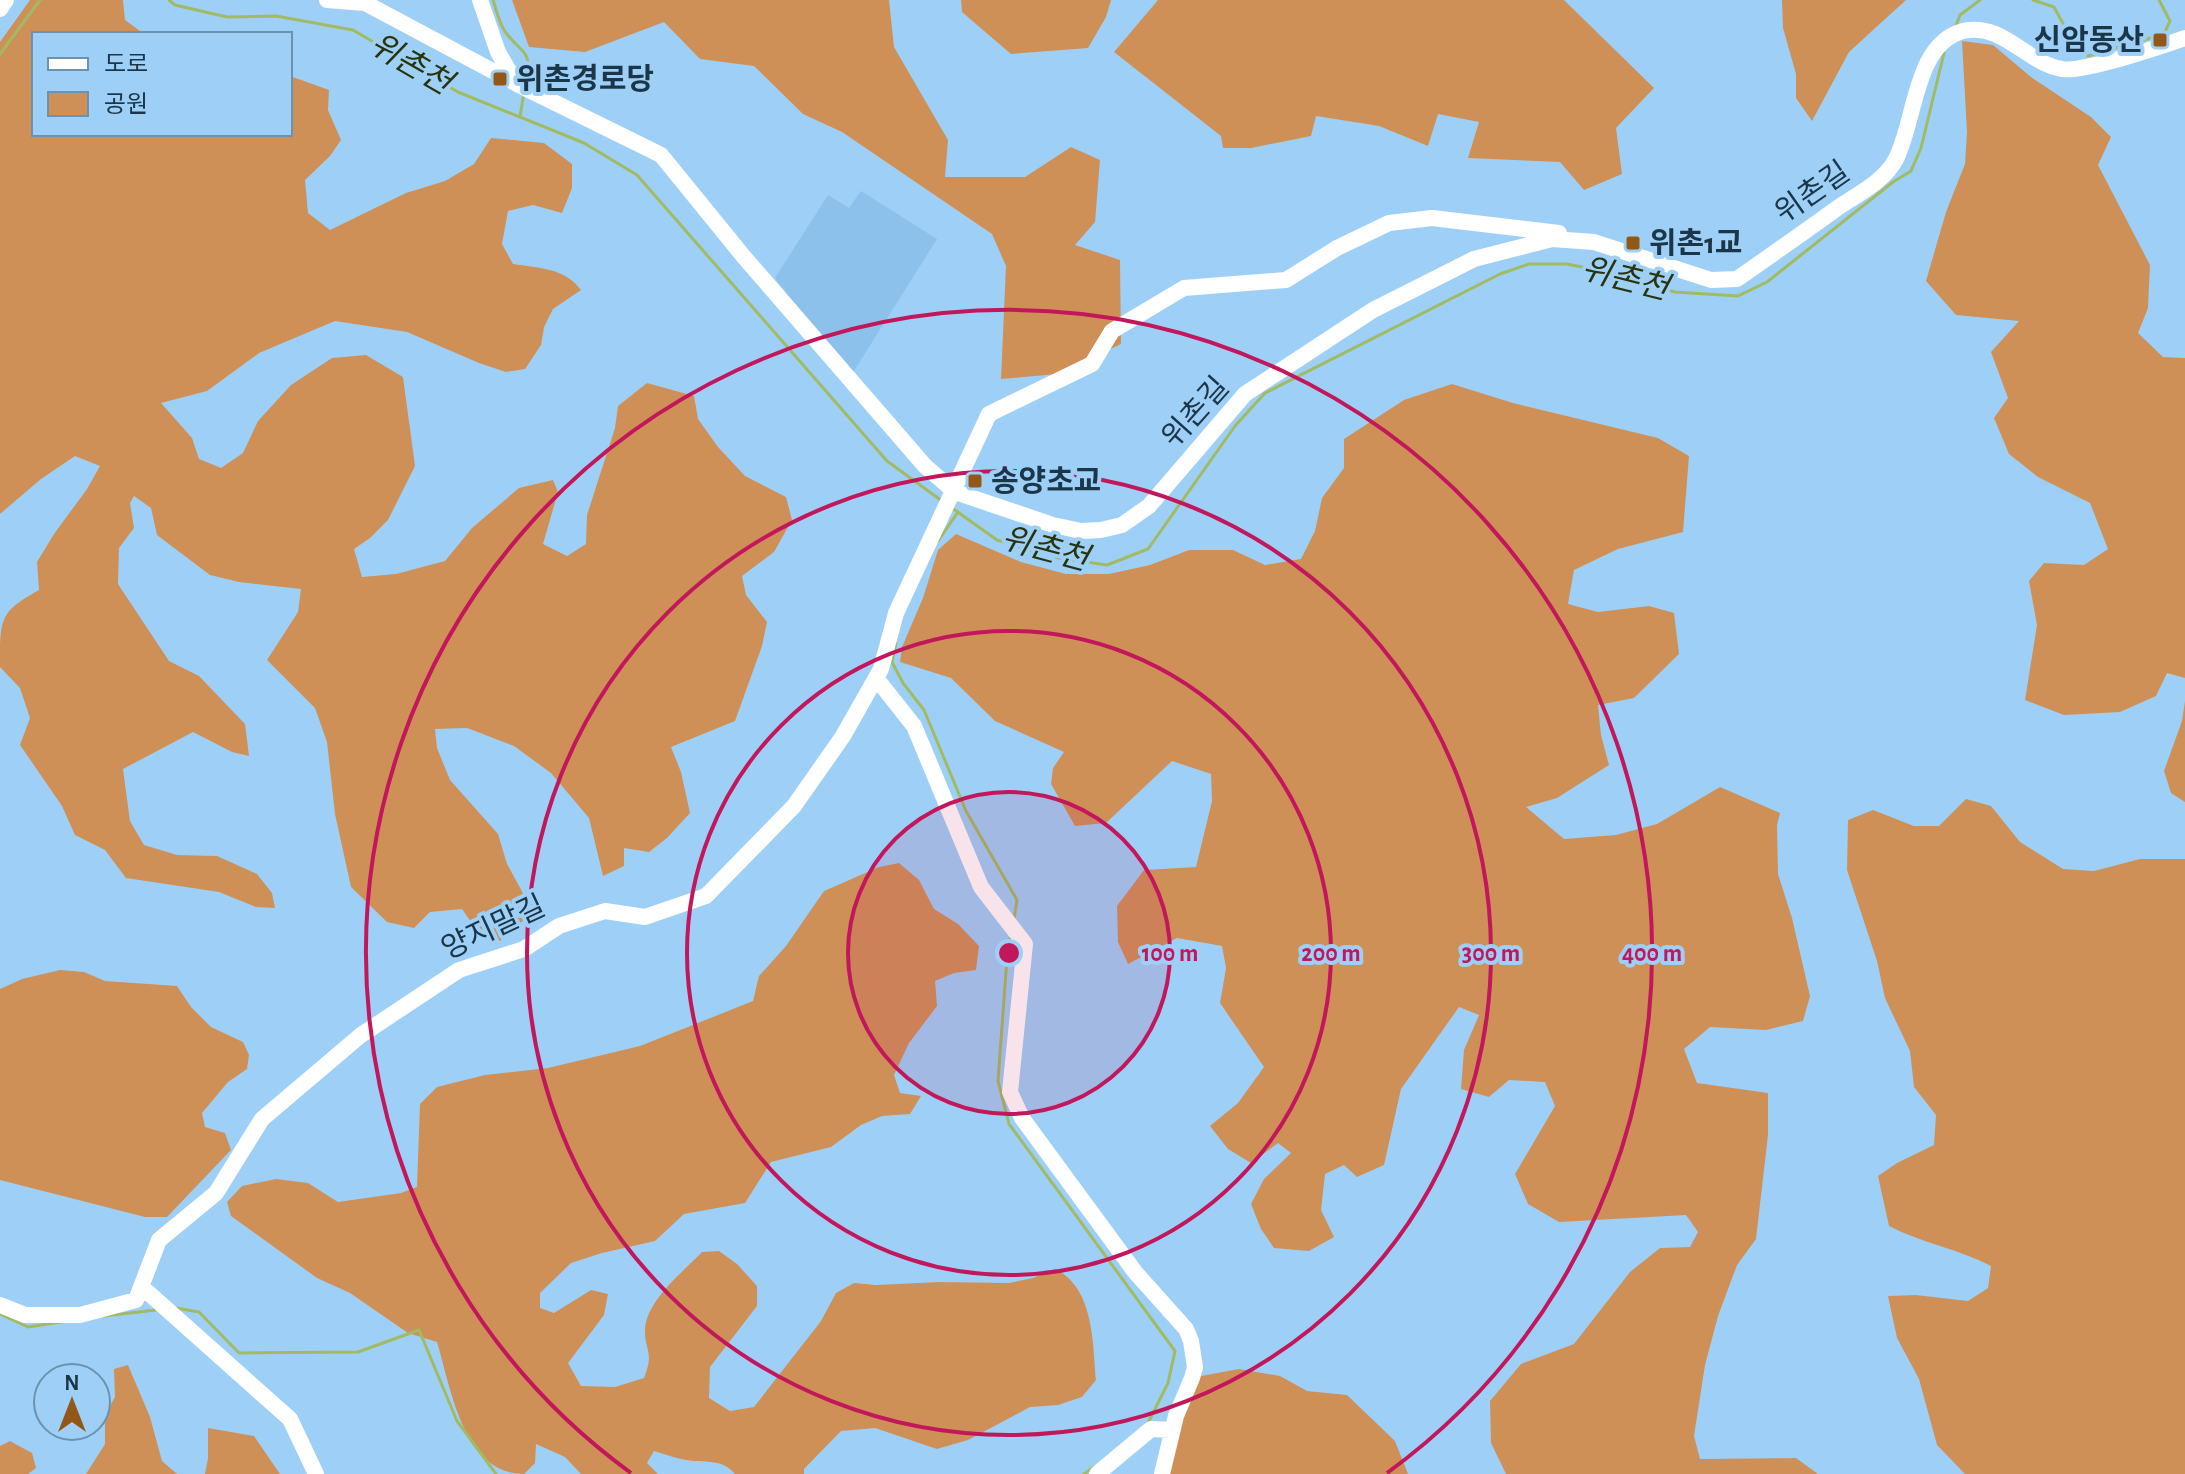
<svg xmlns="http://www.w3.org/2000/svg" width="2185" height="1474" font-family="'Alegreya Sans','Noto Sans KR',sans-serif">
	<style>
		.built { fill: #8bc1eb }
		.green { fill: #cf9058 }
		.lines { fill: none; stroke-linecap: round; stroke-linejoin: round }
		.stream { stroke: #a2ba61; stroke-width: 3 }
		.minor { stroke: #fff; stroke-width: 16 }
		.ring { fill: none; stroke: #c2185b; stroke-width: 4 }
		.poi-dot { fill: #935717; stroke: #9ed0f7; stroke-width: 3 }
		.labels { text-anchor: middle; stroke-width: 8; stroke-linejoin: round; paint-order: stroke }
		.poi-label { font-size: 30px; font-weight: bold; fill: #1c3649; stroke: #9ed0f7; text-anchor: start }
		.street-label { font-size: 30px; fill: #1c3649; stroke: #9ed0f7 }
		.water-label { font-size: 32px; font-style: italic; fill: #29330d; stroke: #9ed0f7 }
		.centre { fill: #c2185b; stroke: #9ed0f7; stroke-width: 4 }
		.ring-label { font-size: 24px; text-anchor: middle; font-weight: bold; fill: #c2185b; stroke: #9ed0f7; stroke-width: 8; stroke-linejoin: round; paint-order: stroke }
	</style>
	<rect width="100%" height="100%" fill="#9ed0f7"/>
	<!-- built -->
	<path class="built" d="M 861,191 L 937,239 L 852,374 L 775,278 L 828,195 L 849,208 Z"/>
	<!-- green -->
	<path class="green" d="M 30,0 L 123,0 L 125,20 L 144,34 L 34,34 L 34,134 L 290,134 L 290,76 L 329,90 L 328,110 L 341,140 L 330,156 L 305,180 L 308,213 L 330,230 L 406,193 L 445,181 L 474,164 L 491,138 L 544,143 L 572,164 L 572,188 L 562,213 L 533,205 L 508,211 L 502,244 L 513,264 C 539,268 565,268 581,290 L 553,309 L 544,327 L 541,345 L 525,369 L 506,372 L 479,363 L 407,332 L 335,321 L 259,353 L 207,391 L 161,403 L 192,438 L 199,459 L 221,468 L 243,453 L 258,421 L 291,385 L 332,358 L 366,355 L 403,377 L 415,466 L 388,520 L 370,538 L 354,549 L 362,577 L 396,574 L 445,561 L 472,528 L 519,488 L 553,480 L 558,492 L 543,544 L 567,556 L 586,544 L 587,515 L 615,428 L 618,406 L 647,383 L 694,396 L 698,419 L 718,447 L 745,476 L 786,497 L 792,520 L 774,552 L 742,576 L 746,595 L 767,622 L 762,646 L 735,721 L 671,747 L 681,772 L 690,813 L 667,838 L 649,852 L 624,848 L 624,866 L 603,876 L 589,818 L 551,773 L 514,746 L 467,728 L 435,729 L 437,748 L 450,780 L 498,834 L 507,864 L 524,895 L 524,920 L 500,941 L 478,932 L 462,909 L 430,912 L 414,928 L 387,922 L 351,887 L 335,814 L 327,742 L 315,708 L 267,660 L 298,612 L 301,589 L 239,582 L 210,575 L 157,535 L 151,508 L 134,496 L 130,503 L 134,528 L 119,548 L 118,584 L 169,661 L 199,676 L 245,724 L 249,756 L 232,752 L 193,732 L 123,769 L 130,821 L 144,845 L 177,855 L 217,856 L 257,874 L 272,893 L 275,908 L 256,907 L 219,892 L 126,878 L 105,850 L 75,835 L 62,806 L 20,745 L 30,718 L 20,688 L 0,667 C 0,617 0,612 39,590 L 37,562 L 54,534 L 87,489 L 100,466 L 75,456 L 41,479 L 0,514 L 0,42 Z
		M 512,0 L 889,0 L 894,47 L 948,140 L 945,177 L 1025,177 L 1071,147 L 1100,160 L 1095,222 L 1075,245 L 1120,260 L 1121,344 L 1057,374 L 1001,379 L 1006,266 L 992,234 L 842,132 L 803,114 L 754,66 L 700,59 L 664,22 L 585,52 L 529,47 Z
		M 961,0 L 1111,0 L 1106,17 L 1088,48 L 1011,54 L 962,12 Z
		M 1158,0 L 1564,0 L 1654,88 L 1616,128 L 1622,174 L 1584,190 L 1560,162 L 1468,158 L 1479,122 L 1438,114 L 1428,146 L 1379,126 L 1316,116 L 1311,136 L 1251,148 L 1223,148 L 1221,136 L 1114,52 Z
		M 1782,0 L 1906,0 L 1849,52 L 1812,121 L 1796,98 L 1796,74 L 1783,28 Z
		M 1962,41 L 1993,45 L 2031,77 L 2091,117 L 2111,137 L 2098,165 L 2150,265 L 2148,308 L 2138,333 L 2163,357 L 2185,358 L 2185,678 L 2167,673 L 2156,696 L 2120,712 L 2064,715 L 2025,700 L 2037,625 L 2029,581 L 2044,563 L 2084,565 L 2108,549 L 2090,503 L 2038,477 L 2009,454 L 1994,418 L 2008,398 L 1991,352 L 2019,321 L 1956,315 L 1926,281 L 1946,212 L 1965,164 L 1967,132 Z
		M 1452,384 L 1513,403 L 1658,438 L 1689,456 L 1683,532 L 1618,549 L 1574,570 L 1568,604 L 1598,612 L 1649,606 L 1674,613 L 1679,654 L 1634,698 L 1598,705 L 1601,735 L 1609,765 L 1557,798 L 1526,807 L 1564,839 L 1616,835 L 1657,824 L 1720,787 L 1780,813 L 1777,825 L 1778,874 L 1792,918 L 1810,996 L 1803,1021 L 1766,1030 L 1710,1027 L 1684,1049 L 1697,1083 L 1768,1093 L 1768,1135 L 1756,1239 L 1737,1265 L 1718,1316 L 1705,1365 L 1694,1436 L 1700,1459 L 1796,1458 L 1818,1474 L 1506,1474 L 1491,1443 L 1490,1401 L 1521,1364 L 1574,1344 L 1630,1272 L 1660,1248 L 1690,1247 L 1698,1232 L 1686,1215 L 1559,1222 L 1528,1204 L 1515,1174 L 1555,1106 L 1545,1082 L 1509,1080 L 1489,1097 L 1461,1089 L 1464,1050 L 1479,1015 L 1459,1007 L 1401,1089 L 1384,1165 L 1357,1177 L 1344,1165 L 1325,1174 L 1321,1210 L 1334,1237 L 1309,1251 L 1274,1248 L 1261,1229 L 1251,1204 L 1264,1179 L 1291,1153 L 1278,1143 L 1251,1163 L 1228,1149 L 1210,1126 L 1238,1103 L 1264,1067 L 1220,1003 L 1226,968 L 1222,946 L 1177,938 L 1128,964 L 1118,942 L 1117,906 L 1144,870 L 1196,867 L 1212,801 L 1211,774 L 1172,761 L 1106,823 L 1075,826 L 1051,784 L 1053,768 L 1064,752 L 995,721 L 951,678 L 900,662 L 902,647 L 923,598 L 938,550 L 956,534 L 1021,562 L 1066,574 L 1109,574 L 1150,565 L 1189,550 L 1233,550 L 1265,565 L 1301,559 L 1315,531 L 1322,498 L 1344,468 L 1344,439 L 1404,400 Z
		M 2185,701 L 2185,802 L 2171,793 L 2164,771 L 2182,721 Z
		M 1966,799 L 1991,806 L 2020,842 L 2063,869 L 2094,871 L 2140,859 L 2185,859 L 2185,1474 L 1965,1474 L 1937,1445 L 1919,1379 L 1897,1338 L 1888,1296 L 1916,1295 L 1968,1301 L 1988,1288 L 1991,1266 C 1958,1249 1922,1243 1889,1226 L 1878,1176 L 1897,1163 L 1934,1145 L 1936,1115 L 1914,1087 L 1910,1051 L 1885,998 L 1877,961 L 1847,870 L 1848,820 L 1873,810 L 1914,826 L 1939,826 Z
		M 899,863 L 919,880 L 934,909 L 958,924 L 979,946 L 976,970 L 954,973 L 935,981 L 937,1006 L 909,1043 L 894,1075 L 900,1093 L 921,1096 L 910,1114 L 882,1116 L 861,1125 L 831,1147 L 771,1162 L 745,1203 L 684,1214 L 655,1241 L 602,1253 L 571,1263 L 540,1293 L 540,1308 L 554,1313 L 591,1290 L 608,1294 L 604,1315 L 568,1363 L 581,1386 L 615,1387 L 644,1378 C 655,1350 644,1351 645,1328 C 648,1299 683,1272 702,1252 L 719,1251 L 737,1264 L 757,1286 L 757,1306 L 710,1367 L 709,1398 L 730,1411 L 754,1407 L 821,1321 L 836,1293 L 854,1283 L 876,1285 L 940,1282 L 1009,1283 L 1033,1278 L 1055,1269 C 1094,1287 1093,1344 1096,1380 L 1082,1397 L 1058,1405 L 1030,1407 L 968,1440 L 937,1449 L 875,1428 L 841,1431 L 804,1469 L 804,1474 L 735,1474 C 722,1458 704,1463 686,1460 C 675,1458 665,1454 654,1451 L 647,1463 L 658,1474 L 581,1474 L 565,1457 L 536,1444 L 535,1463 L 524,1474 C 463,1474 451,1388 437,1342 L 408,1333 L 350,1293 L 317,1278 L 231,1216 L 227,1202 L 242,1186 L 276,1179 L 308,1183 L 338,1202 L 401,1193 L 417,1187 L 420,1104 L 437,1087 L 485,1075 L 548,1068 L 640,1046 L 753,1001 L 759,976 L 786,946 L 824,891 L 879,867 Z
		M 60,970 L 84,972 L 105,981 L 177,986 L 191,1007 L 211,1027 L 243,1042 L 249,1055 L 247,1069 L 228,1082 L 202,1113 L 205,1127 L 225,1133 L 231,1150 L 167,1217 L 145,1217 L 0,1180 L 0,989 L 22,979 Z
		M 128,1365 L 150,1417 L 162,1461 L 177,1474 L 86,1474 L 105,1444 L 105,1415 L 115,1397 L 114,1369 Z
		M 1239,1369 L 1280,1376 L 1307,1391 L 1347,1395 L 1395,1441 L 1408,1474 L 1167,1474 L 1179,1413 L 1201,1376 Z
		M 208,1428 L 254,1436 L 280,1474 L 205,1474 L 208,1458 Z
		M 10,1441 L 32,1453 L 36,1468 L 28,1474 L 0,1474 L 0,1446 Z"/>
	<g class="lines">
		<!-- stream -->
		<path class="stream" d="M 169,0 L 175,5 L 227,17 L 276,16 L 353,30 L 458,92 L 584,143 L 637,175 L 887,461 L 942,501
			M 493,0 C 496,9 499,22 504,30 C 518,52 533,48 527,79
			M 2033,0 L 2054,7 L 2074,44 L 2088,56 L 2164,34 L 2170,21 L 2159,0
			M 1955,28 L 1960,15 L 1980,0
			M 0,54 L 40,0
			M 520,117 L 523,98
			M 952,508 L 997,540 L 1052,557 L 1107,565 L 1148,549 L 1235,426 L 1265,393 L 1500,274 L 1529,264 L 1567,264 L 1602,271 L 1675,292 L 1738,296 L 1767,282 L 1893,182 L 1911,171 L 1921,148 L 1944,53
			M 938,541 L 958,512
			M 896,643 L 892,662 L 903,683 L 924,710 L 966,811 L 1017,900 L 1014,919
			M 1011,934 L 1007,958 L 998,1081 L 1009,1124 L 1175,1351 L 1168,1383 L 1147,1425
			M 176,1308 L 199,1312 L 239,1353 L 358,1352 L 419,1330 L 457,1421 L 496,1474
			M 0,1314 L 28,1327 L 61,1322
			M 104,1316 L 156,1310
			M 1084,1474 L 1094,1467"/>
		<!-- minor -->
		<path class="minor" d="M 327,0 L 365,3 L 517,84 L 661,155 L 744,257 L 925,466 L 955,492 L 1053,525 L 1081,531 L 1101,530 L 1122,525 L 1149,506 L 1245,394 L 1373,310 L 1474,259 L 1552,239 L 1594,242 L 1711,280 L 1737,279 C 1770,256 1803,233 1836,209 C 1856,195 1884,182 1896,159 C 1916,120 1914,44 1963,31 C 2003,22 2026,63 2062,69 C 2082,73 2162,46 2185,38
			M 480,0 L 498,52 L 516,83
			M 0,9 L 6,0
			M 876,678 L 914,726 L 981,887 L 1025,944 L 1010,1092 L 1022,1118 L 1135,1272 L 1186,1329 L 1191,1341 L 1195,1367 L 1192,1378 L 1176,1416 L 1162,1474
			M 143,1288 L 290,1419 L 316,1474
			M 0,1305 L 25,1315 L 80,1315 L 136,1300 L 159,1240 L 216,1193 L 262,1119 L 361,1035 L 459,970 L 524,949 L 559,926 L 605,911 L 645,917 L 706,896 L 794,806 L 843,736 L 881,669 L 896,613 L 989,414 L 1092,364 L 1112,331 L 1184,288 L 1286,280 L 1337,248 L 1389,223 L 1432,218 L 1559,233
			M 1097,1474 L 1151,1429 L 1172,1430"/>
	</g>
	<!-- distance rings -->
	<circle cx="1009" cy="953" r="161" fill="#c2185b" fill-opacity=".12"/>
	<g class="ring">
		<circle cx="1009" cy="953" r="161"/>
		<circle cx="1009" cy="953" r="322"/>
		<circle cx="1009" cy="953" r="482"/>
		<path d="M631 1473A643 643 0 1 1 1387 1473"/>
	</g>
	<!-- markers -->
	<g class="poi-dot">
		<rect x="2152" y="32" width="16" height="16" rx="4"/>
		<rect x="492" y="71" width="16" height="16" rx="4"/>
		<rect x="1625" y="235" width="16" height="16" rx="4"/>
		<rect x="967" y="473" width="16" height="16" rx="4"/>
	</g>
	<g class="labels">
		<!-- poi labels -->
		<g class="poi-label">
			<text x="2144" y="50" text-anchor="end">신암동산</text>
			<text x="516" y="89">위촌경로당</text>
			<text x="1649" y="253">위촌1교</text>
			<text x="991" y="491">송양초교</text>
		</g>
		<!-- street labels -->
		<g class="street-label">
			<text transform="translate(1812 192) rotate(-35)" y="10">위촌길</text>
			<text transform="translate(1195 412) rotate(-48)" y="10">위촌길</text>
			<text transform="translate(493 927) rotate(-25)" y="10">양지말길</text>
		</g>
		<!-- water labels -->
		<g class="water-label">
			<text transform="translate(411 63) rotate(30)" y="11">위촌천</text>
			<text transform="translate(1625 278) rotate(14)" y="11">위촌천</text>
			<text transform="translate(1045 548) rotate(15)" y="11">위촌천</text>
		</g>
	</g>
	<circle cx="1009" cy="953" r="12" class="centre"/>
	<g class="ring-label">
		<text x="1170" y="961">100 m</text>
		<text x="1331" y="961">200 m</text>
		<text x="1491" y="961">300 m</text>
		<text x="1652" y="961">400 m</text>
	</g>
	<!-- legend -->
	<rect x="32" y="32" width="260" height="104" fill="#9ed0f7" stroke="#6a92b1" stroke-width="2"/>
	<rect x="48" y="58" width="40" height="12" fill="#ffffff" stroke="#6a92b1" stroke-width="2"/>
	<text x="104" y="72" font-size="24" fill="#1c3649">도로</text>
	<rect x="48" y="92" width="40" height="24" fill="#cf9058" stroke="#6a92b1" stroke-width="2"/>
	<text x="104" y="112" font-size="24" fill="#1c3649">공원</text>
	<!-- north arrow -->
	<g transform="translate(72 1402)"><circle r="38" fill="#9ed0f7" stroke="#6a92b1" stroke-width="2"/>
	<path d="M0-6L14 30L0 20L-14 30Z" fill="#935717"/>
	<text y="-12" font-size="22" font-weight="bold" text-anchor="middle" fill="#1c3649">N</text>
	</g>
</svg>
